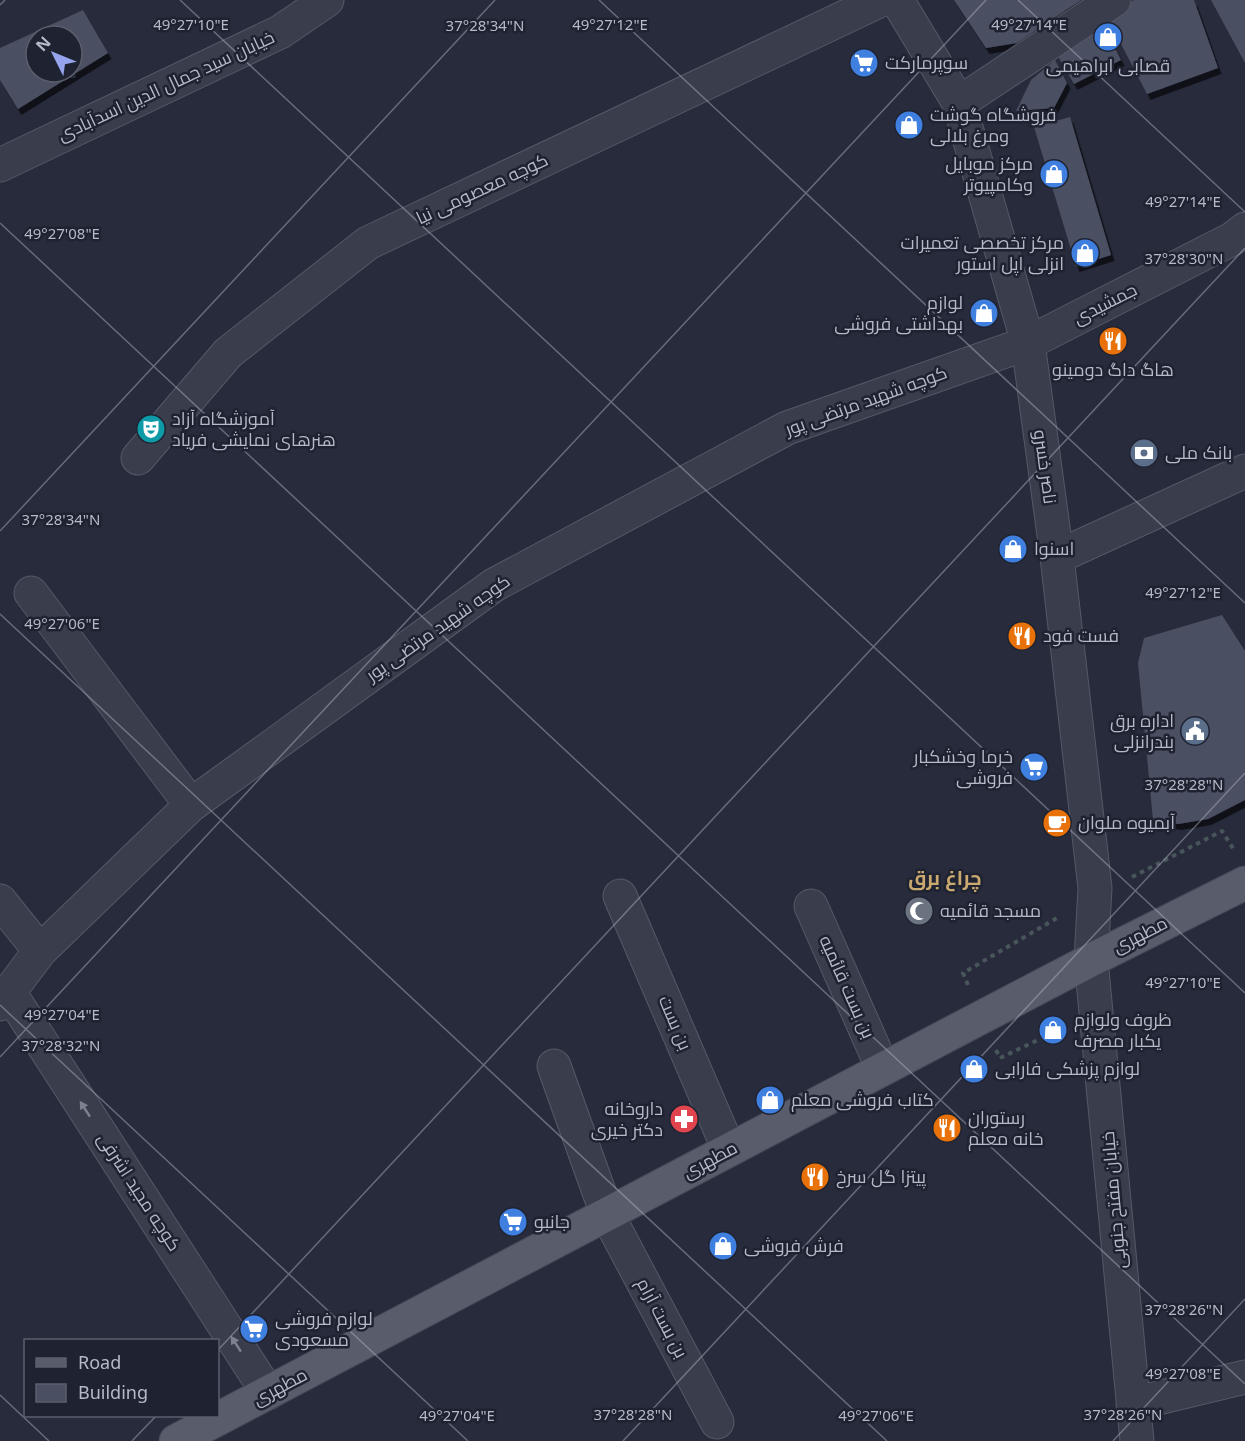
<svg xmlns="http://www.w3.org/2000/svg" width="1245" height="1441" font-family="'Noto Sans',Cairo,sans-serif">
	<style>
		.building { fill: #4b4f62; fill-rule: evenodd; filter: url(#shadow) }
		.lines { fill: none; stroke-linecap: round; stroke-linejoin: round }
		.minor-casing { stroke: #555967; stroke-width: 35 }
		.major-casing { stroke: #434755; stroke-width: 35 }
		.path { stroke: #48555b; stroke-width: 4; stroke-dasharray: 4.5 4.5; stroke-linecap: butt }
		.minor { stroke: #3a3e4c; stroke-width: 33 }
		.major { stroke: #585c6b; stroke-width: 33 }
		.oneway { fill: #7e8290 }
		.ticks { fill: none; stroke: #b6b9c7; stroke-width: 1.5; stroke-opacity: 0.45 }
		.labels { text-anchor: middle; stroke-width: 5; stroke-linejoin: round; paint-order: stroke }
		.poi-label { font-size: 18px; fill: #b6b9c7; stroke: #1f2331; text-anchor: start }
		.street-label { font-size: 18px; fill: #b6b9c7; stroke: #1f2331 }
		.neighbourhood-label { font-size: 20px; font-weight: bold; fill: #c9a96f; stroke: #1f2331 }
		.ticks-label { font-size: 15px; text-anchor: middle; fill: #b6b9c7; stroke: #1f2331; stroke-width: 5; stroke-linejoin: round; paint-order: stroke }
	</style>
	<defs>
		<filter id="shadow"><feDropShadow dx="3.5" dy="6" stdDeviation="0" flood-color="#0009"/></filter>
	</defs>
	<rect width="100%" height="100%" fill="#272b3b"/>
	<!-- building -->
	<path class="building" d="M 954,0 L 1081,0 L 1017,43 L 986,48 Z
		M 1134,0 L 1194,0 L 1218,68 L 1147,94 L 1107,17 Z
		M 1211,0 L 1245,0 L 1245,63 Z
		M 83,10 L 108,53 L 18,109 L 0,80 L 0,48 ZM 36,36 L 72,36 L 72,72 L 36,72 Z
		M 1102,22 L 1121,60 L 1074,84 L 1056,53 Z
		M 1055,60 L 1067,83 L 1054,108 L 1016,111 L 1031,80 Z
		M 1070,117 L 1111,255 L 1076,266 L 1034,127 Z
		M 1222,615 L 1245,651 L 1245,800 L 1208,819 L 1178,824 L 1153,820 L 1138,663 L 1144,638 Z"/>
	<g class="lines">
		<!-- minor casing -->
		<g class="minor-casing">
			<path id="minor" d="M 897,0 L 959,103 L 1028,343 L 1057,557 L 1095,888 L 1091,960 L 1137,1441
				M 959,103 L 1114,0
				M 0,165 L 280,32 L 327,0
				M 138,458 L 228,353 L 368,243 L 881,0
				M 1057,557 L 1245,471
				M 31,593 L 191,805
				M 620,896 L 729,1150
				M 0,901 L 40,951
				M 811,906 L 883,1069
				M 9,992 L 268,1393
				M 0,1004 L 40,951 L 191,805 L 494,585 L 787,428 L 1028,343 L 1232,239 L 1245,229
				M 554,1066 L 607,1214 L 717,1422
				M 1133,1404 L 1245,1377"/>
		</g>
		<!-- major casing -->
		<g class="major-casing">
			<path id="major" d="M 176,1441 L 980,1018 L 1091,960 L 1245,883"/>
		</g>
		<!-- path -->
		<path class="path" d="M 1132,877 L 1222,831 L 1234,850
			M 968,985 L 963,973 L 1057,918
			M 996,1050 L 1000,1058 L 1061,1029"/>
		<!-- minor -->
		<use href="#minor" class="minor"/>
		<!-- major -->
		<use href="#major" class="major"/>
	</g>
	<!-- one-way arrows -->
	<defs><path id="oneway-solid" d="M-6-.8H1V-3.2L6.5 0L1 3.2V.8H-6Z" transform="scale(1.5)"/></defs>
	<g class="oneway">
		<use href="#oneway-solid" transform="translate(85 1109) rotate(-123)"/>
		<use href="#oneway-solid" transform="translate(236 1344) rotate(-123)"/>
	</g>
	<!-- ticks -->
	<path class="ticks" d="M 180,0 L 1245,993M 599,0 L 1245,603M 1018,0 L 1245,212M 0,5 L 5,0M 0,223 L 1245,1384M 0,531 L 495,0M 0,614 L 887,1441M 0,1005 L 468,1441M 0,1057 L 986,0M 218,1350 L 1245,248M 0,1395 L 49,1441M 132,1441 L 156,1416M 623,1441 L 1245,773M 1113,1441 L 1245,1299"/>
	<!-- icons -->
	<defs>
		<g id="shop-disc" transform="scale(1.5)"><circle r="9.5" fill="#3f7fe0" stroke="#1f2331"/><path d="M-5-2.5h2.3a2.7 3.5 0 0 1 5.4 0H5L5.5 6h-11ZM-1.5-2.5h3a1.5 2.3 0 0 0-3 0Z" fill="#fff"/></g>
		<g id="supermarket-disc" transform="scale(1.5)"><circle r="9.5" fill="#3f7fe0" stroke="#1f2331"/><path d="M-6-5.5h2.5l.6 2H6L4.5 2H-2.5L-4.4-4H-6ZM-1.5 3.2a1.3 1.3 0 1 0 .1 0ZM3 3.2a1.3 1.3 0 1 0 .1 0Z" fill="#fff"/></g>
		<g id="restaurant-disc" transform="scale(1.5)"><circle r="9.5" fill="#e8710a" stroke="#1f2331"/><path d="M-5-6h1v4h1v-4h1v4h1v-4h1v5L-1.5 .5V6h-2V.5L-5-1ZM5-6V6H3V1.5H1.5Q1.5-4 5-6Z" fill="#fff"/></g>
		<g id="theatre-disc" transform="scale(1.5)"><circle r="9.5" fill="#0f9aa8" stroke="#1f2331"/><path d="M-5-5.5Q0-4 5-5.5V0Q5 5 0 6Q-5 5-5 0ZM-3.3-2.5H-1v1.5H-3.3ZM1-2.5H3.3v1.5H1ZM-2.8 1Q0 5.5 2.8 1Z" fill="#fff"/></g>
		<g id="bank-disc" transform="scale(1.5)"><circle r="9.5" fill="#5c6f8a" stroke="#1f2331"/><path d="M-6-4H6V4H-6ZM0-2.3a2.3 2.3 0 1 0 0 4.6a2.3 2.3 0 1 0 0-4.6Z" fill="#fff"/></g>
		<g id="civic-disc" transform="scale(1.5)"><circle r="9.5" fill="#5c6f8a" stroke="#1f2331"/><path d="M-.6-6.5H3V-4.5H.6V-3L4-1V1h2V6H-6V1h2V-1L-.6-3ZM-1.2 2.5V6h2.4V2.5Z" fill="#fff"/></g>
		<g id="cafe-disc" transform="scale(1.5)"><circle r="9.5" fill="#e8710a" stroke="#1f2331"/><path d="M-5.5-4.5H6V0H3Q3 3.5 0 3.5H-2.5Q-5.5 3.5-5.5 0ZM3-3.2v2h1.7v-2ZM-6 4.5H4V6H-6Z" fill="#fff"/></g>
		<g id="mosque-disc" transform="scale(1.5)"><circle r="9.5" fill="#6b7280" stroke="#1f2331"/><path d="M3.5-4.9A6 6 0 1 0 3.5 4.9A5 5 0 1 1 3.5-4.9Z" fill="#fff"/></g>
		<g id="pharmacy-disc" transform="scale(1.5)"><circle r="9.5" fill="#e0444e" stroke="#1f2331"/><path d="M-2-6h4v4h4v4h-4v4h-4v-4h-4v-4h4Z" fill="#fff"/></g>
	</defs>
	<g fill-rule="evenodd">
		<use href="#shop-disc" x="1108" y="37"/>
		<use href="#supermarket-disc" x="864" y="63"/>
		<use href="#shop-disc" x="909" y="125"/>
		<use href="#shop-disc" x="1054" y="174"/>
		<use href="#shop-disc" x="1085" y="253"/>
		<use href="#shop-disc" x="984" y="313"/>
		<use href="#restaurant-disc" x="1113" y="341"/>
		<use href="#theatre-disc" x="151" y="429"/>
		<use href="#bank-disc" x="1144" y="453"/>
		<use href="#shop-disc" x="1013" y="549"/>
		<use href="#restaurant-disc" x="1022" y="636"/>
		<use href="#civic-disc" x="1195" y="731"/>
		<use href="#supermarket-disc" x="1034" y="767"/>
		<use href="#cafe-disc" x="1057" y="823"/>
		<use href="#mosque-disc" x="919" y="911"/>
		<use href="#shop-disc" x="1053" y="1030"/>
		<use href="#shop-disc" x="974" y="1069"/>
		<use href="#shop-disc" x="770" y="1100"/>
		<use href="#pharmacy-disc" x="684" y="1119"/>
		<use href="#restaurant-disc" x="947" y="1128"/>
		<use href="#restaurant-disc" x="815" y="1177"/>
		<use href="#supermarket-disc" x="513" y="1222"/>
		<use href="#shop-disc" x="723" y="1246"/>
		<use href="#supermarket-disc" x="254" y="1329"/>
	</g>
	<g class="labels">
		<!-- poi labels -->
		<g class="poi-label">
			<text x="885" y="69">سوپرمارکت</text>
			<text x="1108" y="72" text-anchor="middle">قصابی ابراهیمی</text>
			<text x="930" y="121">فروشگاه گوشت<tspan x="930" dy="21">ومرغ بلالی</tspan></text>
			<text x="1033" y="170" text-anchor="end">مرکز موبایل<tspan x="1033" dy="21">وکامپیوتر</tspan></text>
			<text x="1064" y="249" text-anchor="end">مرکز تخصصی تعمیرات<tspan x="1064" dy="21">انزلی اپل استور</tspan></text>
			<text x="963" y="309" text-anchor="end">لوازم<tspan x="963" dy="21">بهداشتی فروشی</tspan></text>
			<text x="1113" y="376" text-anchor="middle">هاگ داگ دومینو</text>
			<text x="172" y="425">آموزشگاه آزاد<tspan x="172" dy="21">هنرهای نمایشی فریاد</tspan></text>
			<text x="1165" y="459">بانک ملی</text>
			<text x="1034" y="555">اسنوا</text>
			<text x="1043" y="642">فست فود</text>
			<text x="1174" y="727" text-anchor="end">اداره برق<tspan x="1174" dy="21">بندرانزلی</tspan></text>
			<text x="1013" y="763" text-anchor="end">خرما وخشکبار<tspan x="1013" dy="21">فروشی</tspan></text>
			<text x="1078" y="829">آبمیوه ملوان</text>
			<text x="940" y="917">مسجد قائمیه</text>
			<text x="1074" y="1026">ظروف ولوازم<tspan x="1074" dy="21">یکبار مصرف</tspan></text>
			<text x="995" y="1075">لوازم پزشکی فارابی</text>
			<text x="791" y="1106">کتاب فروشی معلم</text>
			<text x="663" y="1115" text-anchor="end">داروخانه<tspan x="663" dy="21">دکتر خیری</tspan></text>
			<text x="968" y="1124">رستوران<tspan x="968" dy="21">خانه معلم</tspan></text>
			<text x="836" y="1183">پیتزا گل سرخ</text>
			<text x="534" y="1228">جانبو</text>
			<text x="744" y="1252">فرش فروشی</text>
			<text x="275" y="1325">لوازم فروشی<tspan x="275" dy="21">مسعودی</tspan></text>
		</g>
		<!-- street labels -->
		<g class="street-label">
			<text transform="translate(166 86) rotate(-25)" y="6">خیابان سید جمال الدین اسدآبادی</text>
			<text transform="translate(482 189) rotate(-25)" y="6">کوچه معصومی نیا</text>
			<text transform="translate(1105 304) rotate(-27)" y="6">جمشیدی</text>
			<text transform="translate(866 401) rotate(-20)" y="6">کوچه شهید مرتضی پور</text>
			<text transform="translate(1045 467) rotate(82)" y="6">ناصر خسرو</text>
			<text transform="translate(438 628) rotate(-35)" y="6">کوچه شهید مرتضی پور</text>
			<text transform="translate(1140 935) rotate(-27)" y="6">مطهری</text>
			<text transform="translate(847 987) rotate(66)" y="6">بن بست قائمیه</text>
			<text transform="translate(675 1023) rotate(67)" y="6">بن بست</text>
			<text transform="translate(710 1160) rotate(-28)" y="6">مطهری</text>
			<text transform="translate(139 1192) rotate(57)" y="6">کوچه مجید اشرفی</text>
			<text transform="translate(1114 1200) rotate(-95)" y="6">خیابان مفتح جنوبی</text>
			<text transform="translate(662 1318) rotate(62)" y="6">بن بست آرام</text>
			<text transform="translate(280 1387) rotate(-28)" y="6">مطهری</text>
		</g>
		<!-- neighbourhood labels -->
		<g class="neighbourhood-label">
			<text x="945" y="885">چراغ برق</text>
		</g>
	</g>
	<g class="ticks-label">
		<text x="191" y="30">49°27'10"E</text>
		<text x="610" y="30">49°27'12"E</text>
		<text x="1029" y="30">49°27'14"E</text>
		<text x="485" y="31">37°28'34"N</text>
		<text x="1183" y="207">49°27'14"E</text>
		<text x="62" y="239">49°27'08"E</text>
		<text x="1184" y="264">37°28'30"N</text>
		<text x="61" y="525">37°28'34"N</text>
		<text x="1183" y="598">49°27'12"E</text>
		<text x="62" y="629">49°27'06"E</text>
		<text x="1184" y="790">37°28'28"N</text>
		<text x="1183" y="988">49°27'10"E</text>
		<text x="62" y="1020">49°27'04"E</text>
		<text x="61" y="1051">37°28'32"N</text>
		<text x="1184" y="1315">37°28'26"N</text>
		<text x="1183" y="1379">49°27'08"E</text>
		<text x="633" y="1420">37°28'28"N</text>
		<text x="1123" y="1420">37°28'26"N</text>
		<text x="457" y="1421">49°27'04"E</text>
		<text x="876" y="1421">49°27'06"E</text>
	</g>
	<!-- legend -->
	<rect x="24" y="1339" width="195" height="78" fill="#1f2331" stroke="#5b5f6d" stroke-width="1.5"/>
	<rect x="36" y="1358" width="30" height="9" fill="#585c6b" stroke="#5b5f6d" stroke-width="1.5"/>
	<text x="78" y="1369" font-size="18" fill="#b6b9c7">Road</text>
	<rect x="36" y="1384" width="30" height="18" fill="#4b4f62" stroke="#5b5f6d" stroke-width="1.5"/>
	<text x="78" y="1399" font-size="18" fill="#b6b9c7">Building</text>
	<!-- north arrow -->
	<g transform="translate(54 54) rotate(313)"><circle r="28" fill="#1f2331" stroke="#5b5f6d" stroke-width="1.5"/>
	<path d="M0-4.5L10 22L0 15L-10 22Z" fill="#95a4ed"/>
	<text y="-9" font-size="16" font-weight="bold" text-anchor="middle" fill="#b6b9c7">N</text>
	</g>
</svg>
